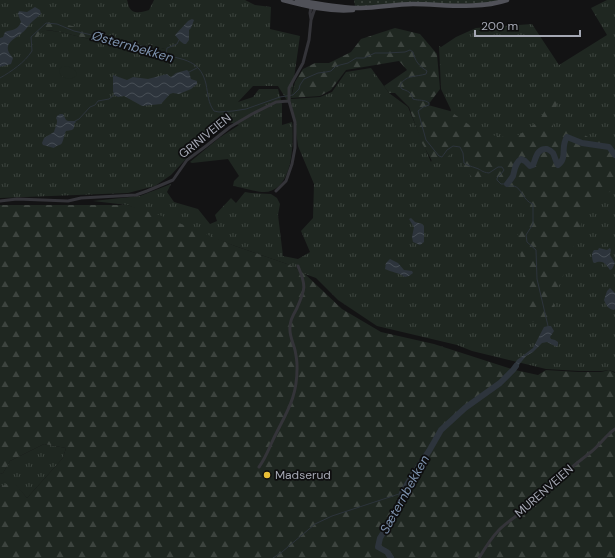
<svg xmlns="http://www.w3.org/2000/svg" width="615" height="558" font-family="'DM Sans',sans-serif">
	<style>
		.grass { fill: url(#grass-tufts); fill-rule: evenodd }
		.forest { fill: url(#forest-firs) }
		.park { fill: url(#park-dots) }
		.pitch { fill: #1f2721 }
		.water { fill: url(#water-waves) }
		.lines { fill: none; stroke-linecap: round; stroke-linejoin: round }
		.stream { stroke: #2d343c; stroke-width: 1 }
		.river { stroke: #2d343c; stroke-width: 6 }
		.street { stroke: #343439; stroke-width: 3 }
		.primary { stroke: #505158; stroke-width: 4.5 }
		.poi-dot { fill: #e9be36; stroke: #0e0e0f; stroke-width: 1.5 }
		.labels { text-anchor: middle; stroke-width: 3.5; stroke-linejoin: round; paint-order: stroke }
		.street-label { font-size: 12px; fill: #a5a8b4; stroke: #0e0e0f }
		.poi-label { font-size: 12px; fill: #a5a8b4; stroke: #0e0e0f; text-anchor: start }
		.water-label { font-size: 13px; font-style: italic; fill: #7d92ae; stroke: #0e0e0f }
	</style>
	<defs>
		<pattern id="grass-tufts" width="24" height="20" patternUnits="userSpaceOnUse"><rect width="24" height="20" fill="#1f2721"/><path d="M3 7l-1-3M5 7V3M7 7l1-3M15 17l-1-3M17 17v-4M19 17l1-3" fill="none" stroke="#3d443f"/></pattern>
		<pattern id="forest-firs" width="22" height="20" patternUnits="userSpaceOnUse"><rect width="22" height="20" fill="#1f2721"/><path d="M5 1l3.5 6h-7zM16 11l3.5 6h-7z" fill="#3d443f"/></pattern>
		<pattern id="park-dots" width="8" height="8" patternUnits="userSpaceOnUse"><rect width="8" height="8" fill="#1f2721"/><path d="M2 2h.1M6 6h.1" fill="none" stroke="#3d443f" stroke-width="1.8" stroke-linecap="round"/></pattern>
		<pattern id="water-waves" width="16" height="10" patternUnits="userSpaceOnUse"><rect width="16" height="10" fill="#2d343c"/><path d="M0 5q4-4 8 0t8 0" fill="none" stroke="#484f56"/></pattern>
	</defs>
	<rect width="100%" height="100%" fill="#131314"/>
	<!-- grass -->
	<path class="grass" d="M 0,0 L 127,0 C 128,2 128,5 129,7 C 133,15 143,12 149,10 L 154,0 L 245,0 L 255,5 L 271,7 L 270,29 L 300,36 L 291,99 L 320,97 L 332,92 L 346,72 L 371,68 L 389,93 L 408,107 L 431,162 L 451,110 L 441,89 L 439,46 L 441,47 L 456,37 L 476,28 L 532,24 L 559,65 L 607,35 L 591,8 L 607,0 L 615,0 L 615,372 L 609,370 L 602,371 L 579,371 L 546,369 L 472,351 L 457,345 L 377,326 L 338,300 L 316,278 L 305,274 L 290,265 L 235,246 L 127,205 L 93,201 L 140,196 L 171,184 L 167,192 L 174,202 L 198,209 L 210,224 L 217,221 L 215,215 L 231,198 L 236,203 L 245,192 L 251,193 L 271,194 L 277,198 L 280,204 L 278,215 L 283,256 L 298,259 L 310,252 L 301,231 L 313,218 L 314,184 L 298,146 L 293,110 L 278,86 L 253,86 L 238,102 L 253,97 L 259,89 L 278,89 L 282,104 L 282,125 L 292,122 C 294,143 293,192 264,192 C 256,192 241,187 233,186 L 234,181 L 239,176 L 228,159 L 192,163 L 190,162 L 219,138 L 239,125 L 222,120 L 171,175 L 155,186 L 128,193 L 0,198 ZM 43,22 L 165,49 L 164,57 L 60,32 L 45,30 L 42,32 Z
		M 44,444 L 66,448 L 63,458 L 27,498 L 13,482 L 0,487 L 0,474 L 3,473 L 10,461 Z"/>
	<!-- forest -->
	<path class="forest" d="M 43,22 L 60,23 L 165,49 L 164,57 L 60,32 C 46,30 45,27 36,39 L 32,37 L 34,31 Z
		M 395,28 L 420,34 L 437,54 L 440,89 L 428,105 L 450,111 L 479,132 L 501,137 L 519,135 L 539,121 L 552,98 L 558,100 L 554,114 L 553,127 L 579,132 L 588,137 L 601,137 L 615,145 L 615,188 L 601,198 L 585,213 L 562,279 L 554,297 L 554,308 L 553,324 L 528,321 L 527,303 L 518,234 L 534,212 L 526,202 L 503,192 L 490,178 L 473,178 L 463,168 L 464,150 L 458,148 L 440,163 L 432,161 L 422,143 L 409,107 L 395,93 L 389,93 L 384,86 L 407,70 L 399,61 L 346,70 L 331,90 L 320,96 L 291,98 L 295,82 L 303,69 L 315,63 L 329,63 L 351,52 L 361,39 Z
		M 0,205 L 127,205 L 162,216 L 235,246 L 290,265 L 305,274 L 342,309 L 381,332 L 434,344 L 515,370 L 538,375 L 546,370 L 578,372 L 601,372 L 609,370 L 615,373 L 615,558 L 0,558 L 0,487 L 13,481 L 27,498 L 63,458 L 66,448 L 44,444 L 10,461 L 3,473 L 0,474 Z"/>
	<!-- park -->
	<path class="park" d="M 354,0 L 505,0 L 494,3 L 372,6 L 355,6 Z"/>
	<!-- pitch -->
	<path class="pitch" d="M 62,66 C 69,66 76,68 77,75 C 70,84 53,75 62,66 Z"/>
	<!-- water -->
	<path class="water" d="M 35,7 L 40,10 L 41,14 C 37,18 32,21 29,25 C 27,27 26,30 23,32 C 14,40 0,44 13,58 L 11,64 L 0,67 L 0,38 L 3,37 L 5,32 C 13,29 17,31 21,22 L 18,14 L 19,11 L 27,12 Z
		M 192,19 L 194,20 L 191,28 L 189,30 L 189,40 L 186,44 L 184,44 L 180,41 L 175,35 L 188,21 Z
		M 187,70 L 189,72 L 191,79 L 197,81 L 197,84 L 191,89 L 179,94 L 173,93 L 170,94 L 161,104 L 142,106 L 124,96 L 118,97 L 114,95 L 113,91 L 113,75 L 127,80 L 133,77 L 148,79 L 167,74 L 169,76 L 171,77 L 176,73 Z
		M 60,114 L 63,114 L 66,120 L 68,121 L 75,121 L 76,122 L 74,124 L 74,128 L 72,130 L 66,131 C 64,134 64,139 62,143 C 60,146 56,145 54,148 L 43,145 L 42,143 L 44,138 L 54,132 C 55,127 59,122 56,118 L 57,116 Z
		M 411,218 L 415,222 L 422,224 L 424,226 L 424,242 L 420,245 L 413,242 L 412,237 L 414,227 L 409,219 Z
		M 599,248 L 607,250 L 610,248 L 611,250 L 610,255 L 615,263 L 612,269 L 610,270 C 605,263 603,260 594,263 L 593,262 C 592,257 591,254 594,250 L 598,250 Z
		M 390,259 L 398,263 L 404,270 L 412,271 L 413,273 L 409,276 L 405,277 C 400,273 391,272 385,269 L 386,263 Z
		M 610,288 L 615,293 L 615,309 L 614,310 C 608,309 606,305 604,300 L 607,291 Z
		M 548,326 L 551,326 L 554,331 L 550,337 L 551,339 L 555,340 L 558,342 L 558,345 L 557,347 L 547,342 L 542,343 L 533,352 L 526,356 L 518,366 L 514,365 L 517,360 L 533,348 L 544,327 Z"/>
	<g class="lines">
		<!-- stream -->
		<path class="stream" d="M 166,54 L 167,48 L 177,44 L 179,40
			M 189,72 L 197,68
			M 0,78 C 12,71 24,63 32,51 L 31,37 L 46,23 L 57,24 L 74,31 L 155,49 C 157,50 159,50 161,51 C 164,53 166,55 169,56 C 188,60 201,63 206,84 C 208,94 208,103 214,111 L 219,112 L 233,111 L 246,109 L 280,97 L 293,95 L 299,89 L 300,85 L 304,79 L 318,73 L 326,72 L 331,71 L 336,66 L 348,63 L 356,58 L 364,58 L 375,53 L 387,53 L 405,52 L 410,50 L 413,52 C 415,61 419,66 427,71 L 426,74 C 416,77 404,75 400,86 L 402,89 C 408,91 411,92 413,99 C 419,101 424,99 429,103 L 429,105 L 423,107 L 418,111 L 426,140 L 439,156 L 442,157 L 447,150 L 453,146 L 460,147 L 463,153 L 464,163 C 468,166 471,166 476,168 C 482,170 481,172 489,173 L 498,167 L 502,167 L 504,170 L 501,174 L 497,178 L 497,180 L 501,184 L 507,184 L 507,186 C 510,186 512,186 514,186 C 522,188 523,201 533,204 L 533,224 L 526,235 L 527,242 L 536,250 L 537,279 L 548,326
			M 75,121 L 79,119 L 90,107 L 95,105 L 98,101 L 109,99 L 114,95
			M 273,558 L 282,552 L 315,524 L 332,516 L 402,493"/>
		<!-- river -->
		<path class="river" d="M 507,184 C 509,182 511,179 513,176 C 515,169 515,163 521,159 L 525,161 L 530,166 L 533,165 C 536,158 537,148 547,149 C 550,150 551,151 553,153 C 555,157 556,162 558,165 C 568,158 560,147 567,137 L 582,143 L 609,147 L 615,155
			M 391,558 L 387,552 L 378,547 L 380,538 L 400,506 L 402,493 L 412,476 L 429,451 L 441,430 L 465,408 L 500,383 L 513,370 L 516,366"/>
		<!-- street -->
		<path class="street" d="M 311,19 L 310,13 L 311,7
			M 276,191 L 286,181 L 292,164 L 295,148 L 295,122 L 289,101 L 289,88 L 303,63 L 309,40 L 311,20 L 314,11 L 316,8
			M 0,201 L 17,199 L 68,201 L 81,198 L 136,195 L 147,191 L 173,180 L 187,160 L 206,146 L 230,127 L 252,114 L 276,102 L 289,101
			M 259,467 C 265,459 268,451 272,442 C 285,414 298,399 297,365 C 297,360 296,355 295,350 C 293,342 289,335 290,327 C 290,320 293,315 296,310 C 305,290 307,287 298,266
			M 479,558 C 485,548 491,538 499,530 C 509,520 522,513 532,503 C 551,485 570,468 591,452 C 600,445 606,435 615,429"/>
		<!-- primary -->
		<path class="primary" d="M 283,0 C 306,6 329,12 353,10
			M 297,0 C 318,4 340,8 361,8 C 378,8 395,4 413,4 C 444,4 476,10 507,0"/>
	</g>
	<!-- markers -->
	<circle class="poi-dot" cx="267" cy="475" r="4"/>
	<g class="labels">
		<!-- street labels -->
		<g class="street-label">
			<text transform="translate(205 136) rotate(-39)" y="4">GRINIVEIEN</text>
			<text transform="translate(544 491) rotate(-41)" y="4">MURENVEIEN</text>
		</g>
		<!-- poi labels -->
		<g class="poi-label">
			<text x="275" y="479">Madserud</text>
		</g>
		<!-- water labels -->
		<g class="water-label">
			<text transform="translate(133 46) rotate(16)" y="5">Østernbekken</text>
			<text transform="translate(404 494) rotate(-61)" y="5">Sæternbekken</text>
		</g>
	</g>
	<!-- scale -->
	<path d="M475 30v6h105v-6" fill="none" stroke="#a5a8b4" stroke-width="2"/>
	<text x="481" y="30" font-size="12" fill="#a5a8b4" stroke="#0e0e0f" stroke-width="3" paint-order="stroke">200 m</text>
</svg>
